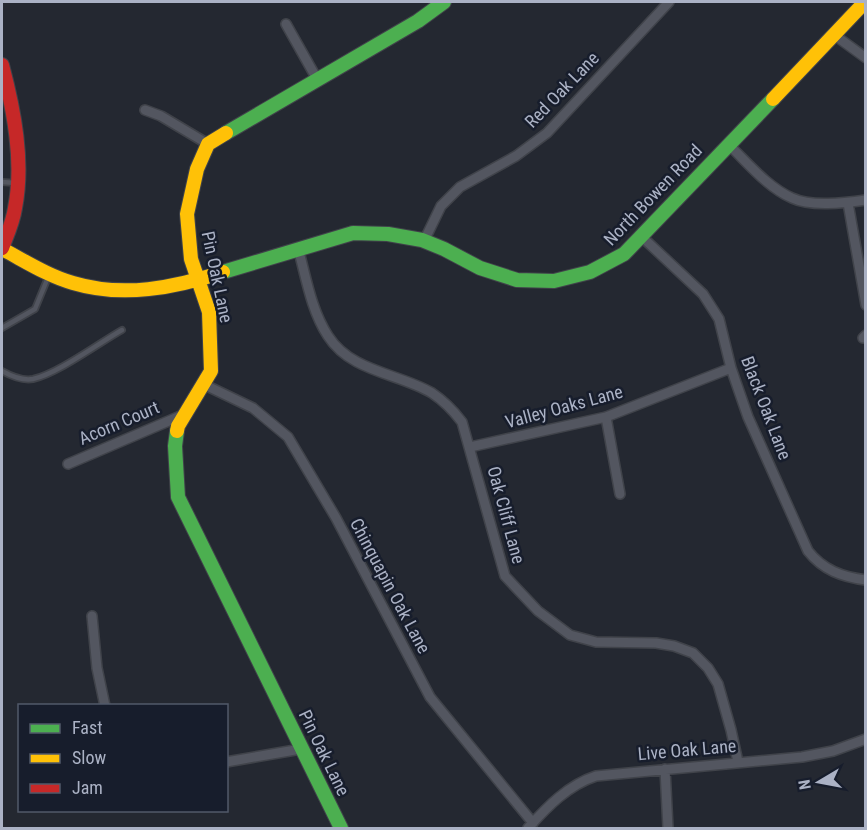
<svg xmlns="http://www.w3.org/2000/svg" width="867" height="830" font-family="'Roboto Condensed',sans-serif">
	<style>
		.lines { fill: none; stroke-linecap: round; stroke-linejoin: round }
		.lane-casing { stroke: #40434a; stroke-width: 8 }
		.street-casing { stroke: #40434a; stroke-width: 12 }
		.fast-casing { stroke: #40434a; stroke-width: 16 }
		.slow-casing { stroke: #40434a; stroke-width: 16 }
		.jam-casing { stroke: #40434a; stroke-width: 16 }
		.lane { stroke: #535660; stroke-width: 4.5 }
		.street { stroke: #535660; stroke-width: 9 }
		.fast { stroke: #4caf50; stroke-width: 14 }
		.slow { stroke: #ffc107; stroke-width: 14 }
		.jam { stroke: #c62828; stroke-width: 14 }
		.labels { text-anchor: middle; stroke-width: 5; stroke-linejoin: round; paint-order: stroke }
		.street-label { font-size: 18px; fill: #abb2c5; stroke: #171d2c }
	</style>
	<rect width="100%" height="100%" fill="#242831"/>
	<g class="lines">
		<!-- lane casing -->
		<g class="lane-casing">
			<path id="lane" d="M 2,182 L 16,183
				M 2,328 L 35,309 L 49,275
				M 2,371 C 11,376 22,381 33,379 C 57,374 99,343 122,330"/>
		</g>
		<!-- street casing -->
		<g class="street-casing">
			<path id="street" d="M 286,24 L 317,79
				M 833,34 L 866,58
				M 145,110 L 161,116 L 208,144
				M 728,144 C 747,162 767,187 792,198 C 811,207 844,203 866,200
				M 848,203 L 866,305
				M 641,236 L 703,294 L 719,319 L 731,368 L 748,417 L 808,551 C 823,570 842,577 866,580
				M 424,241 L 441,206 L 460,187 L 516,156 L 547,133 L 669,2
				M 298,248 C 306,277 311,310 328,336 C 351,372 398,373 432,393 C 444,401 453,410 462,422 L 505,576 L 538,611 L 570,635 L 596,642 L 656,643 L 674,646 L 693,653 L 708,668 L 718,684 L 731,730 L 738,762
				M 863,338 L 866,335
				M 203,384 L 253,408 L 288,437 L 336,518 L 430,697 L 533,823
				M 606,417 L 620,494
				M 470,447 L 606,417 L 731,368
				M 68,464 L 185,414
				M 92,616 L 97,668 L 105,706
				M 226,762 L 301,749
				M 665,769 L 668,828
				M 528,828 C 547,807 568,785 596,776 L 802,757 L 833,751 L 866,739"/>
		</g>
		<!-- fast casing -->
		<g class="fast-casing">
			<path id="fast" d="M 226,133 L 418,21 L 444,2
				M 223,272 L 353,233 L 388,234 L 422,240 L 444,249 L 480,268 L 517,280 L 554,281 L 590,272 L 624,254 L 773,99
				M 177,431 L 175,446 L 178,497 L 341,828"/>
		</g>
		<!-- slow casing -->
		<g class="slow-casing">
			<path id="slow" d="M 773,99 L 865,2
				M 2,249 C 25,261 48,276 73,283 C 123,298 174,288 223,272
				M 177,431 L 178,426 L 211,371 L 209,312 L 191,259 L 187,214 L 197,169 L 208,144 L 226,133"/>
		</g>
		<!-- jam casing -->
		<g class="jam-casing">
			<path id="jam" d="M 2,65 C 14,110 24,162 15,208 C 13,222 7,235 2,248"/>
		</g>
		<!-- lane -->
		<use href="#lane" class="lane"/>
		<!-- street -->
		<use href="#street" class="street"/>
		<!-- fast -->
		<use href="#fast" class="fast"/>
		<!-- slow -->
		<use href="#slow" class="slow"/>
		<!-- jam -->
		<use href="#jam" class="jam"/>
	</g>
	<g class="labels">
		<!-- street labels -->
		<g class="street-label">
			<text transform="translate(562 90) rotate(-46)" y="6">Red Oak Lane</text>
			<text transform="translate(653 195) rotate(-46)" y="6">North Bowen Road</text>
			<text transform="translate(217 277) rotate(78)" y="6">Pin Oak Lane</text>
			<text transform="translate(564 407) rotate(-15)" y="6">Valley Oaks Lane</text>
			<text transform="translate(766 408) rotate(69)" y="6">Black Oak Lane</text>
			<text transform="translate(119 423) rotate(-23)" y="6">Acorn Court</text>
			<text transform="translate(506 515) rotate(75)" y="6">Oak Cliff Lane</text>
			<text transform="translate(390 586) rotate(62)" y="6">Chinquapin Oak Lane</text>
			<text transform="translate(687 750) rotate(-5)" y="6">Live Oak Lane</text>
			<text transform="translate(324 753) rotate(64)" y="6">Pin Oak Lane</text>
		</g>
	</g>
	<!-- border -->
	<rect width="867" height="830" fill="none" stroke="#abb2c5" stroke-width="6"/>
	<!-- legend -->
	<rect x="18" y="704" width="210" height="108" fill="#171d2c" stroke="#525969" stroke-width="1.5"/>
	<rect x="30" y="724" width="30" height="9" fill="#4caf50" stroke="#525969" stroke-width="1.5"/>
	<text x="72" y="734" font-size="18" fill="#abb2c5">Fast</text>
	<rect x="30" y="754" width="30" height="9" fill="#ffc107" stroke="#525969" stroke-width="1.5"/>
	<text x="72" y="764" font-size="18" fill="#abb2c5">Slow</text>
	<rect x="30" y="784" width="30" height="9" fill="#c62828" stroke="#525969" stroke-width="1.5"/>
	<text x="72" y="794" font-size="18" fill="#abb2c5">Jam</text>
	<!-- north arrow -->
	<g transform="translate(819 782) rotate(260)" stroke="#171d2c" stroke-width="4.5" paint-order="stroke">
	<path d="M0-4.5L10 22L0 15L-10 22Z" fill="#abb2c5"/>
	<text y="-9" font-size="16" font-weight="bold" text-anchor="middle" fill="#abb2c5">N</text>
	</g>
</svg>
